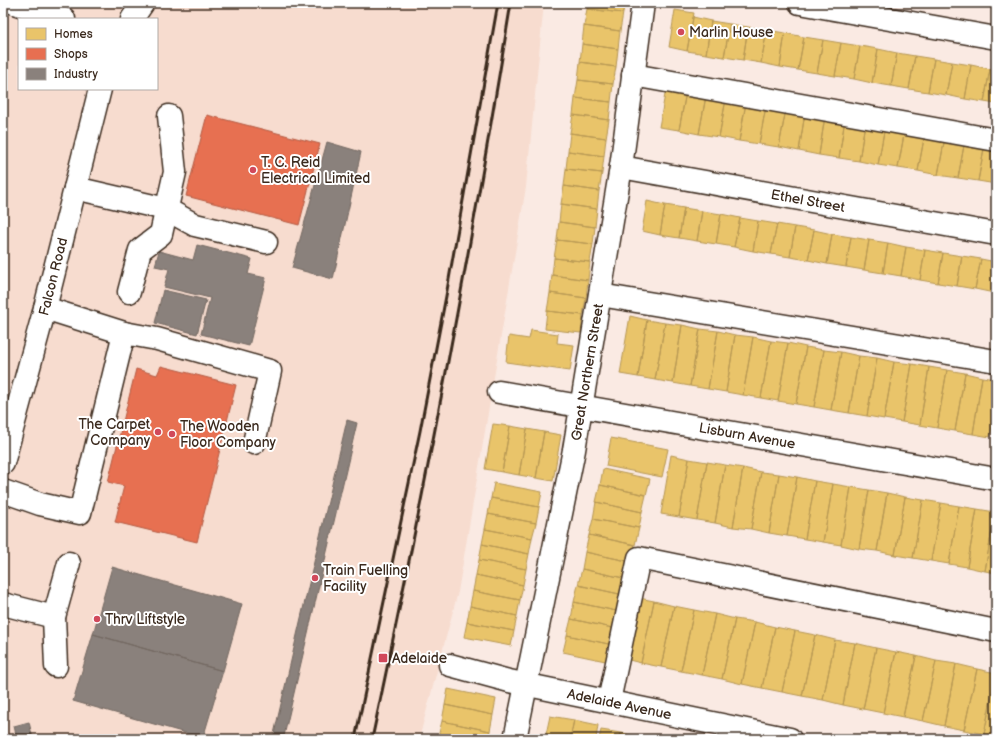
<svg xmlns="http://www.w3.org/2000/svg" width="999" height="742" font-family="'Balsamiq Sans',sans-serif">
	<style>
		.built { fill: #f7dccf; fill-rule: evenodd }
		.homes { fill: #e9c46a; stroke: #b59653 }
		.shops { fill: #e76f51; stroke: #b35a42 }
		.industry { fill: #8a817c; stroke: #726760 }
		.lines { fill: none; stroke-linecap: round; stroke-linejoin: round }
		.minor-casing { stroke: #3b2a1e; stroke-width: 25 }
		.minor { stroke: #fff; stroke-width: 22 }
		.rail { stroke: #3b2a1e; stroke-width: 3 }
		.poi-dot { fill: #d1495b; stroke: #fff; stroke-width: 1.5 }
		.labels { text-anchor: middle; stroke-width: 4; stroke-linejoin: round; paint-order: stroke }
		.poi-label { font-size: 14px; fill: #3b2a1e; stroke: #fff; text-anchor: start }
		.street-label { font-size: 14px; fill: #3b2a1e; stroke: #fff }
	</style>
	<rect width="100%" height="100%" fill="#faeae3"/>
	<filter id="ink" filterUnits="userSpaceOnUse"><feTurbulence type="fractalNoise" baseFrequency=".025" numOctaves="2"/><feDisplacementMap in="SourceGraphic" scale="8" xChannelSelector="R" yChannelSelector="G"/><feConvolveMatrix kernelMatrix="1 2 1 2 8 2 1 2 1" color-interpolation-filters="sRGB"/></filter>
	<g filter="url(#ink)">
		<!-- built -->
		<path class="built" d="M 3,3 L 544,3 L 526,187 L 458,592 L 419,739 L 3,739 ZM 19,19 L 157,19 L 157,89 L 19,89 Z"/>
		<!-- homes -->
		<path class="homes" d="M 587,3 L 624,3 L 623,13 L 587,9 Z
			M 587,9 L 623,13 L 620,31 L 584,26 Z
			M 675,10 L 694,13 L 687,51 L 669,47 Z
			M 693,17 L 711,21 L 706,54 L 687,51 Z
			M 711,21 L 730,24 L 724,57 L 706,54 Z
			M 730,24 L 748,27 L 743,60 L 724,57 Z
			M 584,26 L 620,31 L 618,49 L 582,44 Z
			M 748,27 L 767,30 L 761,63 L 743,60 Z
			M 767,30 L 785,33 L 780,67 L 761,63 Z
			M 785,33 L 804,37 L 798,70 L 780,67 Z
			M 804,37 L 823,40 L 817,73 L 798,70 Z
			M 823,40 L 841,43 L 835,76 L 817,73 Z
			M 841,43 L 860,46 L 854,79 L 835,76 Z
			M 582,44 L 618,49 L 616,67 L 580,62 Z
			M 860,46 L 878,49 L 872,83 L 854,79 Z
			M 878,49 L 897,53 L 891,86 L 872,83 Z
			M 897,53 L 915,56 L 909,89 L 891,86 Z
			M 915,56 L 934,59 L 928,92 L 909,89 Z
			M 934,59 L 952,62 L 946,95 L 928,92 Z
			M 580,62 L 616,67 L 613,84 L 578,80 Z
			M 952,62 L 971,65 L 965,99 L 946,95 Z
			M 971,65 L 990,69 L 984,102 L 965,99 Z
			M 990,69 L 996,70 L 996,104 L 984,102 Z
			M 578,80 L 613,84 L 611,102 L 575,98 Z
			M 666,89 L 686,92 L 679,130 L 659,127 Z
			M 686,92 L 706,96 L 699,134 L 679,130 Z
			M 706,96 L 726,99 L 719,137 L 699,134 Z
			M 575,98 L 611,102 L 609,120 L 573,115 Z
			M 726,99 L 746,103 L 739,141 L 719,137 Z
			M 746,103 L 766,106 L 759,144 L 739,141 Z
			M 766,106 L 786,109 L 779,147 L 759,144 Z
			M 786,109 L 805,113 L 799,151 L 779,147 Z
			M 805,113 L 825,116 L 819,155 L 799,151 Z
			M 573,115 L 609,120 L 606,138 L 570,133 Z
			M 825,116 L 845,119 L 839,158 L 819,155 Z
			M 845,119 L 865,123 L 859,161 L 839,158 Z
			M 865,123 L 885,126 L 878,165 L 859,161 Z
			M 885,126 L 905,129 L 898,168 L 878,165 Z
			M 905,129 L 925,133 L 918,171 L 898,168 Z
			M 570,133 L 606,138 L 604,156 L 568,151 Z
			M 925,133 L 945,137 L 938,175 L 918,171 Z
			M 945,137 L 965,140 L 958,178 L 938,175 Z
			M 965,140 L 985,143 L 978,181 L 958,178 Z
			M 985,143 L 996,145 L 996,184 L 978,181 Z
			M 568,151 L 604,156 L 602,173 L 566,169 Z
			M 566,169 L 602,173 L 599,191 L 564,186 Z
			M 564,186 L 599,191 L 597,209 L 561,204 Z
			M 647,201 L 665,205 L 660,235 L 642,231 Z
			M 561,204 L 597,209 L 595,227 L 559,222 Z
			M 665,205 L 684,208 L 679,238 L 660,235 Z
			M 684,208 L 702,211 L 697,241 L 679,238 Z
			M 702,211 L 721,214 L 716,244 L 697,241 Z
			M 721,214 L 740,218 L 734,247 L 716,244 Z
			M 740,218 L 758,221 L 753,251 L 734,247 Z
			M 758,221 L 777,224 L 771,254 L 753,251 Z
			M 559,222 L 595,227 L 593,244 L 557,240 Z
			M 777,224 L 795,227 L 790,257 L 771,254 Z
			M 795,227 L 814,230 L 808,260 L 790,257 Z
			M 814,230 L 832,234 L 827,264 L 808,260 Z
			M 832,234 L 851,237 L 846,267 L 827,264 Z
			M 851,237 L 869,240 L 864,270 L 846,267 Z
			M 557,240 L 593,244 L 590,262 L 554,258 Z
			M 869,240 L 888,243 L 883,273 L 864,270 Z
			M 888,243 L 906,247 L 901,276 L 883,273 Z
			M 906,247 L 925,250 L 920,280 L 901,276 Z
			M 925,250 L 943,253 L 938,283 L 920,280 Z
			M 943,253 L 962,256 L 957,286 L 938,283 Z
			M 962,256 L 981,259 L 975,289 L 957,286 Z
			M 554,258 L 590,262 L 588,280 L 552,275 Z
			M 981,259 L 996,262 L 996,279 L 994,293 L 975,289 Z
			M 552,275 L 588,280 L 586,298 L 550,293 Z
			M 550,293 L 586,298 L 583,315 L 547,311 Z
			M 547,311 L 583,315 L 581,333 L 545,329 Z
			M 630,316 L 647,320 L 638,377 L 620,374 Z
			M 647,320 L 665,323 L 655,380 L 638,377 Z
			M 665,323 L 682,325 L 673,383 L 655,380 Z
			M 682,325 L 700,329 L 690,386 L 673,383 Z
			M 700,329 L 718,331 L 708,389 L 690,386 Z
			M 531,330 L 558,334 L 557,343 L 574,345 L 570,371 L 506,362 L 509,336 L 529,339 Z
			M 718,331 L 735,335 L 726,392 L 708,389 Z
			M 735,335 L 753,337 L 743,395 L 726,392 Z
			M 753,337 L 771,341 L 761,398 L 743,395 Z
			M 771,341 L 788,343 L 778,401 L 761,398 Z
			M 788,343 L 806,347 L 796,404 L 778,401 Z
			M 806,347 L 824,350 L 814,407 L 796,404 Z
			M 824,350 L 841,352 L 831,410 L 814,407 Z
			M 841,352 L 859,356 L 849,413 L 831,410 Z
			M 859,356 L 877,358 L 867,416 L 849,413 Z
			M 877,358 L 894,362 L 884,419 L 867,416 Z
			M 894,362 L 912,364 L 902,422 L 884,419 Z
			M 912,364 L 929,367 L 920,425 L 902,422 Z
			M 929,367 L 947,370 L 937,428 L 920,425 Z
			M 947,370 L 965,373 L 955,431 L 937,428 Z
			M 965,373 L 982,377 L 973,434 L 955,431 Z
			M 982,377 L 996,379 L 996,403 L 990,437 L 973,434 Z
			M 493,424 L 510,426 L 502,472 L 485,469 Z
			M 510,426 L 527,429 L 519,475 L 502,472 Z
			M 527,429 L 544,432 L 536,478 L 519,475 Z
			M 544,432 L 561,435 L 553,481 L 536,478 Z
			M 611,438 L 668,449 L 662,477 L 606,466 Z
			M 671,455 L 689,459 L 679,517 L 661,514 Z
			M 689,459 L 707,462 L 697,520 L 679,517 Z
			M 707,462 L 725,465 L 715,523 L 697,520 Z
			M 725,465 L 743,468 L 733,527 L 715,523 Z
			M 743,468 L 761,472 L 751,529 L 733,527 Z
			M 603,469 L 650,479 L 646,495 L 600,485 Z
			M 761,472 L 779,474 L 769,533 L 751,529 Z
			M 779,474 L 797,477 L 787,536 L 769,533 Z
			M 797,477 L 815,481 L 805,539 L 787,536 Z
			M 815,481 L 833,484 L 823,542 L 805,539 Z
			M 494,483 L 542,492 L 539,507 L 491,498 Z
			M 833,484 L 851,487 L 841,545 L 823,542 Z
			M 600,485 L 646,495 L 642,512 L 596,502 Z
			M 851,487 L 869,490 L 859,549 L 841,545 Z
			M 869,490 L 887,493 L 877,551 L 859,549 Z
			M 887,493 L 905,497 L 895,555 L 877,551 Z
			M 905,497 L 923,500 L 913,558 L 895,555 Z
			M 491,498 L 539,507 L 536,523 L 488,514 Z
			M 923,500 L 941,503 L 931,561 L 913,558 Z
			M 596,502 L 642,512 L 639,528 L 593,519 Z
			M 941,503 L 959,506 L 949,564 L 931,561 Z
			M 959,506 L 977,509 L 967,567 L 949,564 Z
			M 977,509 L 995,512 L 985,571 L 967,567 Z
			M 995,512 L 996,512 L 996,573 L 985,571 Z
			M 488,514 L 536,523 L 532,538 L 485,529 Z
			M 593,519 L 639,528 L 635,545 L 589,535 Z
			M 485,529 L 532,538 L 529,554 L 482,544 Z
			M 589,535 L 635,545 L 632,562 L 585,552 Z
			M 482,544 L 529,554 L 526,569 L 479,560 Z
			M 585,552 L 632,562 L 628,579 L 582,569 Z
			M 479,560 L 526,569 L 523,585 L 476,575 Z
			M 582,569 L 628,579 L 624,595 L 578,585 Z
			M 476,575 L 523,585 L 520,600 L 473,591 Z
			M 578,585 L 624,595 L 621,612 L 574,602 Z
			M 473,591 L 520,600 L 517,616 L 470,606 Z
			M 634,597 L 654,601 L 641,663 L 621,658 Z
			M 654,601 L 674,606 L 661,667 L 641,663 Z
			M 574,602 L 621,612 L 617,629 L 571,619 Z
			M 470,606 L 517,616 L 514,631 L 467,622 Z
			M 674,606 L 694,610 L 681,671 L 661,667 Z
			M 694,610 L 715,614 L 702,675 L 681,671 Z
			M 715,614 L 735,619 L 722,679 L 702,675 Z
			M 571,619 L 617,629 L 613,645 L 567,635 Z
			M 735,619 L 755,622 L 742,684 L 722,679 Z
			M 467,622 L 514,631 L 511,646 L 464,637 Z
			M 755,622 L 775,627 L 762,688 L 742,684 Z
			M 775,627 L 795,631 L 782,692 L 762,688 Z
			M 795,631 L 815,635 L 802,696 L 782,692 Z
			M 567,635 L 613,645 L 610,662 L 563,652 Z
			M 815,635 L 835,640 L 823,700 L 802,696 Z
			M 835,640 L 855,643 L 843,705 L 823,700 Z
			M 855,643 L 876,648 L 863,709 L 843,705 Z
			M 876,648 L 896,652 L 883,713 L 863,709 Z
			M 896,652 L 916,656 L 903,717 L 883,713 Z
			M 916,656 L 936,661 L 923,721 L 903,717 Z
			M 936,661 L 956,664 L 944,726 L 923,721 Z
			M 956,664 L 977,669 L 964,730 L 944,726 Z
			M 977,669 L 996,673 L 984,734 L 964,730 Z
			M 996,677 L 996,736 L 984,734 Z
			M 448,689 L 496,699 L 493,715 L 445,705 Z
			M 445,705 L 493,715 L 490,731 L 442,721 Z
			M 550,716 L 574,720 L 570,739 L 545,739 Z
			M 574,720 L 598,725 L 596,739 L 570,739 Z
			M 442,721 L 490,731 L 488,739 L 449,739 L 438,737 Z
			M 601,730 L 621,733 L 620,739 L 599,739 Z
			M 621,733 L 640,737 L 640,739 L 620,739 Z"/>
		<!-- shops -->
		<path class="shops" d="M 207,115 L 320,144 L 299,225 L 186,196 Z
			M 161,366 L 236,385 L 197,542 L 115,522 L 124,486 L 108,482 L 136,369 L 157,375 Z"/>
		<!-- industry -->
		<path class="industry" d="M 327,142 L 361,152 L 333,279 L 292,268 Z
			M 197,245 L 252,259 L 248,274 L 266,278 L 249,346 L 201,334 L 210,298 L 164,287 L 169,269 L 155,266 L 159,251 L 193,260 Z
			M 163,290 L 206,300 L 197,334 L 155,323 Z
			M 347,420 L 357,423 L 284,736 L 274,734 Z
			M 112,567 L 242,604 L 223,671 L 93,634 Z
			M 93,634 L 223,671 L 203,738 L 73,701 Z
			M 29,722 L 33,739 L 17,739 L 14,726 Z"/>
		<g class="lines">
			<!-- minor casing -->
			<g class="minor-casing">
				<g id="minor">
					<path d="M 14,3 L 64,19"/>
					<path d="M 800,3 L 996,38"/>
					<path d="M 132,19 L 143,3"/>
					<path d="M 633,75 L 996,140"/>
					<path id="s1" d="M 621,167 L 996,234"/>
					<path d="M 75,188 L 166,209 L 195,225 L 266,242"/>
					<path d="M 129,292 L 140,250 L 161,234 L 175,172 L 169,116"/>
					<path d="M 600,295 L 996,361"/>
					<path d="M 124,333 L 157,339 L 270,371 L 254,443"/>
					<path id="s2" d="M 499,392 L 996,479"/>
					<path id="s3" d="M 3,463 L 45,308 L 100,89"/>
					<path d="M 3,491 L 40,504 L 80,513 L 124,333 L 45,308"/>
					<path d="M 3,604 L 54,617"/>
					<path id="s4" d="M 450,665 L 509,681 L 790,739"/>
					<path d="M 56,666 L 54,617 L 69,563"/>
					<path d="M 609,701 L 639,558 L 996,631"/>
					<path id="s5" d="M 515,739 L 574,450 L 621,167 L 643,3"/>
				</g>
			</g>
			<!-- minor -->
			<use href="#minor" class="minor"/>
			<!-- rail -->
			<path class="rail" d="M 355,739 L 420,431 L 446,296 L 498,3
				M 372,739 C 424,495 471,250 511,3"/>
		</g>
	</g>
	<!-- markers -->
	<g class="poi-dot">
		<circle cx="681" cy="32" r="4"/>
		<circle cx="253" cy="170" r="4"/>
		<circle cx="158" cy="432" r="4"/>
		<circle cx="172" cy="434" r="4"/>
		<circle cx="315" cy="578" r="4"/>
		<circle cx="97" cy="619" r="4"/>
		<rect x="378" y="653" width="10" height="10" rx="2"/>
	</g>
	<g class="labels">
		<!-- poi labels -->
		<g class="poi-label">
			<text x="689" y="37">Marlin House</text>
			<text x="261" y="167">T. C. Reid<tspan x="261" dy="16">Electrical Limited</tspan></text>
			<text x="150" y="429" text-anchor="end">The Carpet<tspan x="150" dy="16">Company</tspan></text>
			<text x="180" y="431">The Wooden<tspan x="180" dy="16">Floor Company</tspan></text>
			<text x="323" y="575">Train Fuelling<tspan x="323" dy="16">Facility</tspan></text>
			<text x="105" y="624">Thrv Liftstyle</text>
			<text x="392" y="663">Adelaide</text>
		</g>
		<!-- street labels -->
		<g class="street-label">
			<text dy="5" stroke="none"><textPath href="#s1" startOffset="190">Ethel Street</textPath></text>
			<text dy="5" stroke="none"><textPath href="#s3" startOffset="193">Falcon Road</textPath></text>
			<text dy="5" stroke="none"><textPath href="#s5" startOffset="374">Great Northern Street</textPath></text>
			<text dy="5" stroke="none"><textPath href="#s2" startOffset="252">Lisburn Avenue</textPath></text>
			<text dy="5" stroke="none"><textPath href="#s4" startOffset="174">Adelaide Avenue</textPath></text>
		</g>
	</g>
	<!-- margin -->
	<rect width="999" height="742" fill="none" stroke="#fff" stroke-width="16"/>
	<rect x="8" y="8" width="983" height="726" fill="none" stroke="#3b2a1e" stroke-width="1.5" filter="url(#ink)"/>
	<!-- legend -->
	<rect x="18" y="18" width="140" height="72" fill="#ffffff" stroke="#b1aaa5"/>
	<rect x="26" y="28" width="20" height="12" fill="#e9c46a" stroke="#b1aaa5"/>
	<text x="54" y="38" font-size="12" fill="#3b2a1e">Homes</text>
	<rect x="26" y="48" width="20" height="12" fill="#e76f51" stroke="#b1aaa5"/>
	<text x="54" y="58" font-size="12" fill="#3b2a1e">Shops</text>
	<rect x="26" y="68" width="20" height="12" fill="#8a817c" stroke="#b1aaa5"/>
	<text x="54" y="78" font-size="12" fill="#3b2a1e">Industry</text>
</svg>
